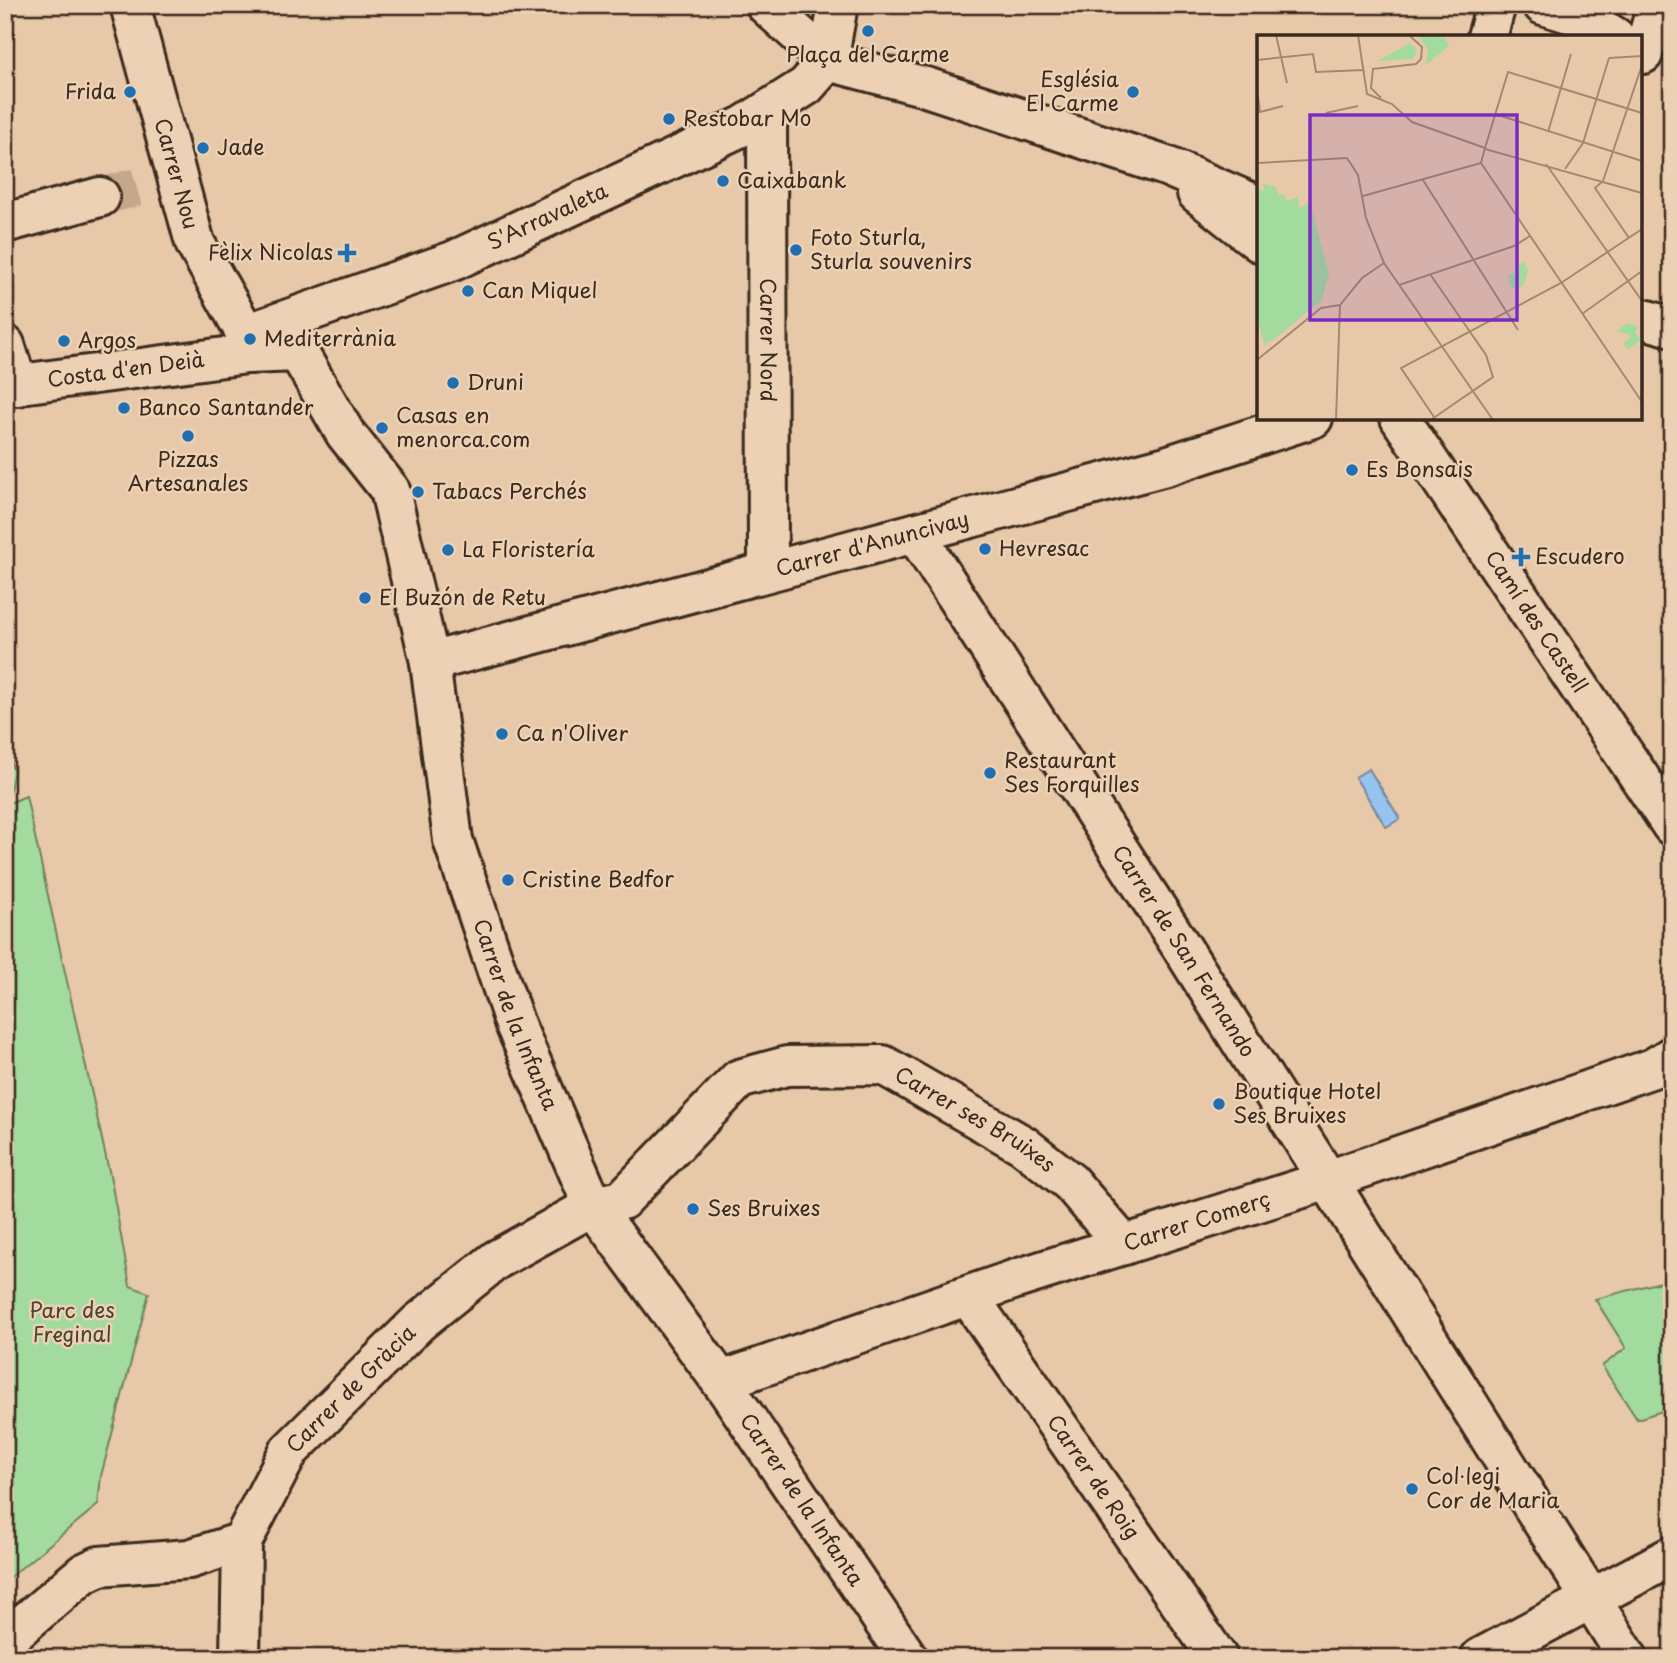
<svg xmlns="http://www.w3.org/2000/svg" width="1677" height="1663" font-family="'Playpen Sans',sans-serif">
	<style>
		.green { fill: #a3da9e; stroke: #6f825e; stroke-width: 2 }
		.water { fill: #96c3f0; stroke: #72869c; stroke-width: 2 }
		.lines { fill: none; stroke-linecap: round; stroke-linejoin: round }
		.minor-tunnel { stroke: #c5a88c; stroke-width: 38; stroke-dasharray: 38 19; stroke-linecap: butt }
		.minor-casing { stroke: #3b2a1e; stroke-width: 44 }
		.minor { stroke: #edd1b4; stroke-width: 38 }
		.poi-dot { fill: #1f6fb2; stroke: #edd1b4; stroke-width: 2.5 }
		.labels { text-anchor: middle; stroke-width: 5; stroke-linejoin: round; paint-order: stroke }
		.poi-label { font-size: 21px; fill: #3b2a1e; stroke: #edd1b4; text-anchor: start }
		.street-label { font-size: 21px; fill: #3b2a1e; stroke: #edd1b4 }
		.park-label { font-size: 21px; fill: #4b4431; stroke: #edd1b4 }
		.inset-road { fill: none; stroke: #a28971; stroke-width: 2 }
		.view { fill: #7b2cbf; fill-opacity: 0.15; stroke: #7b2cbf; stroke-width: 3.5 }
		.inset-edge { fill: none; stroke: #3b2a1e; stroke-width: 3.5 }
	</style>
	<rect width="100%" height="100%" fill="#e7c8a8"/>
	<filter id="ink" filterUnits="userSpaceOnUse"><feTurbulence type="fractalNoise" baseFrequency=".0143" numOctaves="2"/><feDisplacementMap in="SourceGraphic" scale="14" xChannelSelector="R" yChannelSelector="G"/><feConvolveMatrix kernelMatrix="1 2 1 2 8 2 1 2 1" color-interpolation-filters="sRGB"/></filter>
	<g filter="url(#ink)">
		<!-- green -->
		<path class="green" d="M 5,748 L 14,771 L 7,804 L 26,796 L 111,1180 L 130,1286 L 149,1293 L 101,1476 L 98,1505 L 5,1581 Z
			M 1672,1279 L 1672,1408 L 1637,1419 L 1602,1366 L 1626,1348 L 1595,1299 Z"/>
		<!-- water -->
		<path class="water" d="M 1369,769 L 1400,819 L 1386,827 L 1355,777 Z"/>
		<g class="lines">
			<!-- minor-tunnel -->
			<path class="minor-tunnel" d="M 100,197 L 155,182"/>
			<!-- minor casing -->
			<g class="minor-casing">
				<g id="minor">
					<path id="s1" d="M 130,5 L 195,243 L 246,334 L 247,354"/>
					<path d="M 766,5 L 828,61 L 926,87 L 1166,166 L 1259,206"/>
					<path d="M 1543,5 L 1582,17 L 1615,37"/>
					<path d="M 1487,37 L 1496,5"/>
					<path d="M 1643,54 L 1657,5"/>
					<path d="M 828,61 L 838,5"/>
					<path id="s2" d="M 767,111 L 768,570"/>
					<path d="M 1197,193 L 1259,242"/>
					<path d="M 5,223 L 100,197"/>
					<path d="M 1640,318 L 1672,327"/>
					<path id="s3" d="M 246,334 L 453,261 L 743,126 L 806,86 L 828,61"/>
					<path d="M 5,345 L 18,386"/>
					<path id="s4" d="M 5,386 L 247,354 L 298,352 L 345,433 L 390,490 L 430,662 L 453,840 L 514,1022 L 593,1206 L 728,1391 L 908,1658"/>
					<path id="s5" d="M 1400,418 L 1672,826"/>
					<path id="s6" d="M 915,533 L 1186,954 L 1628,1658"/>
					<path id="s7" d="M 430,662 L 1166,466 L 1313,418"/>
					<path id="s8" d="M 969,1297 L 1218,1658"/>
					<path id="s9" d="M 721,1381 L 1013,1280 L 1328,1180 L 1653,1068 L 1672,1056"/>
					<path d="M 5,1640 L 84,1573 L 99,1566 L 189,1559 L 242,1542"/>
					<path id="s10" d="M 240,1658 L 242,1542 L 289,1451 L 418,1323 L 496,1260 L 593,1206 L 622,1200 L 739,1079 L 787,1066 L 883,1065 L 1023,1145 L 1070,1182 L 1124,1245"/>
					<path d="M 1480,1658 L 1672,1556"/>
				</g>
			</g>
			<!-- minor -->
			<use href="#minor" class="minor"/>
		</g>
	</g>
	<!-- markers -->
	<g class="poi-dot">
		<circle cx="868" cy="31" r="7"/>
		<circle cx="130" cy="92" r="7"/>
		<circle cx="1133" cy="92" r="7"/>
		<circle cx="669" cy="119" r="7"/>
		<circle cx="203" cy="148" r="7"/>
		<circle cx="723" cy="181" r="7"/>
		<circle cx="796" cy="250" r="7"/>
		<path d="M343.5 242.5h7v7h7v7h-7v7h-7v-7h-7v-7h7z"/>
		<circle cx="468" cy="291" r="7"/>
		<circle cx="250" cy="339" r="7"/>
		<circle cx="64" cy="341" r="7"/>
		<circle cx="453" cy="383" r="7"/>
		<circle cx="124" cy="408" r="7"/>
		<circle cx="382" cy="428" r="7"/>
		<circle cx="188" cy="436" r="7"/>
		<circle cx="1352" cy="470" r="7"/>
		<circle cx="418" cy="492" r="7"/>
		<circle cx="985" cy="549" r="7"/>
		<circle cx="448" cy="550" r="7"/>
		<path d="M1517.5 546.5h7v7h7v7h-7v7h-7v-7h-7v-7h7z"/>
		<circle cx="365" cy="598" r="7"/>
		<circle cx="502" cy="734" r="7"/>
		<circle cx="990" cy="773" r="7"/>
		<circle cx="508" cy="880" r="7"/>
		<circle cx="1219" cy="1104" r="7"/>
		<circle cx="693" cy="1209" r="7"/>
		<circle cx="1412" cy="1489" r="7"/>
	</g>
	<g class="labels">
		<!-- poi labels -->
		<g class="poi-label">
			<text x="868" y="62" text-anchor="middle">Plaça del Carme</text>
			<text x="1119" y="87" text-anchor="end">Església<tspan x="1119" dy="24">El Carme</tspan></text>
			<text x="116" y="99" text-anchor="end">Frida</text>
			<text x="683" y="126">Restobar Mo</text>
			<text x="217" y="155">Jade</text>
			<text x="737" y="188">Caixabank</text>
			<text x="810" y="245">Foto Sturla,<tspan x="810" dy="24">Sturla souvenirs</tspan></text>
			<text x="333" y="260" text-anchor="end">Fèlix Nicolas</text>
			<text x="482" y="298">Can Miquel</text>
			<text x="264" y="346">Mediterrània</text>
			<text x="78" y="348">Argos</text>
			<text x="467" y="390">Druni</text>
			<text x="138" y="415">Banco Santander</text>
			<text x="396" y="423">Casas en<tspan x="396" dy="24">menorca.com</tspan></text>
			<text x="188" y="467" text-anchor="middle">Pizzas<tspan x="188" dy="24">Artesanales</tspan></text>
			<text x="1366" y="477">Es Bonsais</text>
			<text x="432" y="499">Tabacs Perchés</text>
			<text x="999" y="556">Hevresac</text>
			<text x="462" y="557">La Floristería</text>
			<text x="1535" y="564">Escudero</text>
			<text x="379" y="605">El Buzón de Retu</text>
			<text x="516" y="741">Ca n'Oliver</text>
			<text x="1004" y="768">Restaurant<tspan x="1004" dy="24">Ses Forquilles</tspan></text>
			<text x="522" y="887">Cristine Bedfor</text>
			<text x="1233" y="1099">Boutique Hotel<tspan x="1233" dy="24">Ses Bruixes</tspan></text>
			<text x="707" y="1216">Ses Bruixes</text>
			<text x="1426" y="1484">Col·legi<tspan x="1426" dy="24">Cor de Maria</tspan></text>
		</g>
		<!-- street labels -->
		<g class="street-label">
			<text dy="7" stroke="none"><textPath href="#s1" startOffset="175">Carrer Nou</textPath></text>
			<text dy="7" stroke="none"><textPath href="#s3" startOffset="324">S'Arravaleta</textPath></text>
			<text dy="7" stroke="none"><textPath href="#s2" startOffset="229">Carrer Nord</textPath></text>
			<text dy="7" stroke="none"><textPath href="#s4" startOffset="122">Costa d'en Deià</textPath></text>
			<text dy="7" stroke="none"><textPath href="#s7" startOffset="458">Carrer d'Anuncivay</textPath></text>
			<text dy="7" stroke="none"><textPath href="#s5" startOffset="245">Camí des Castell</textPath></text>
			<text dy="7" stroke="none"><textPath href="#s6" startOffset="497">Carrer de San Fernando</textPath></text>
			<text dy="7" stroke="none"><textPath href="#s4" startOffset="1003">Carrer de la Infanta</textPath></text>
			<text dy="7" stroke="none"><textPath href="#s10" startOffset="1062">Carrer ses Bruixes</textPath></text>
			<text dy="7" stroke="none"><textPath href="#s9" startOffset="502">Carrer Comerç</textPath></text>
			<text dy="7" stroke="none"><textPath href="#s10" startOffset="306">Carrer de Gràcia</textPath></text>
			<text dy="7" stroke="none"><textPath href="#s8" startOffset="219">Carrer de Roig</textPath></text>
			<text dy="7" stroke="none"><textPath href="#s4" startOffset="1570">Carrer de la Infanta</textPath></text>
		</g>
		<!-- park labels -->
		<g class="park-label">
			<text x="72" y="1318">Parc des<tspan x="72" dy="24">Freginal</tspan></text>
		</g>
	</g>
	<!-- overview -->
	<g transform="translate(1257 35)">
		<rect width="385" height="385" fill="#e7c8a8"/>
		<path d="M 186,0 L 192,11 L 169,30 L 171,14 L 161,1 ZM 153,8 L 160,15 L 156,24 L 120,26 ZM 6,149 L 19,152 L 21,160 L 28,160 L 29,166 L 41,162 L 42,173 L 53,168 L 72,239 L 65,265 L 15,306 L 9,307 L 8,312 L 0,281 L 0,153 L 7,156 ZM 267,226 L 271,236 L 266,251 L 255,254 L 250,240 L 262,237 L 261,231 ZM 371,288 L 381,291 L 378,297 L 384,305 L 371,314 L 366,308 L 373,303 L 372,299 L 359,296 Z" fill="#a3da9e"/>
		<path class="inset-road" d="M 19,0 L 30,48M 101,0 L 110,59 L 135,69 L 155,87 L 228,113 L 224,128M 352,23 L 385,21M 0,25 L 56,19 L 59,37 L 107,35M 0,53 L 3,77 L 26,71M 124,63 L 114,53 L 116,34 L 159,29 L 164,24 L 165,12 L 152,0M 69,78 L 101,71M 238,79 L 385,126M 291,97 L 314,19M 228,113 L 251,37 L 385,78M 228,114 L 385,158M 0,128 L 90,123 L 101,140 L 109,183 L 127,228 L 236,385M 224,128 L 385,367M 289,129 L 385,266M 308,134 L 326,108 L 352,23M 166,145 L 261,295M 106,161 L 224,128M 372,203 L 338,153 L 346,146 L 385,30M 173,239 L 229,320 L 236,342 L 175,384M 142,250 L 257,211 L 273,201M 325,279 L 385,236M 0,325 L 64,273 L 83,270M 79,385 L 83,270 L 105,243 L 127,228M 179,385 L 144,333 L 304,248 L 385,194"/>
		<path class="view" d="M 53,80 L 260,80 L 260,285 L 53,285 Z"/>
		<rect width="385" height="385" class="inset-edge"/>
	</g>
	<!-- margin -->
	<rect width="1677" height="1663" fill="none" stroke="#edd1b4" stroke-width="28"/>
	<rect x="14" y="14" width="1649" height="1635" fill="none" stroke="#3b2a1e" stroke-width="2.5" filter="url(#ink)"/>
</svg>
